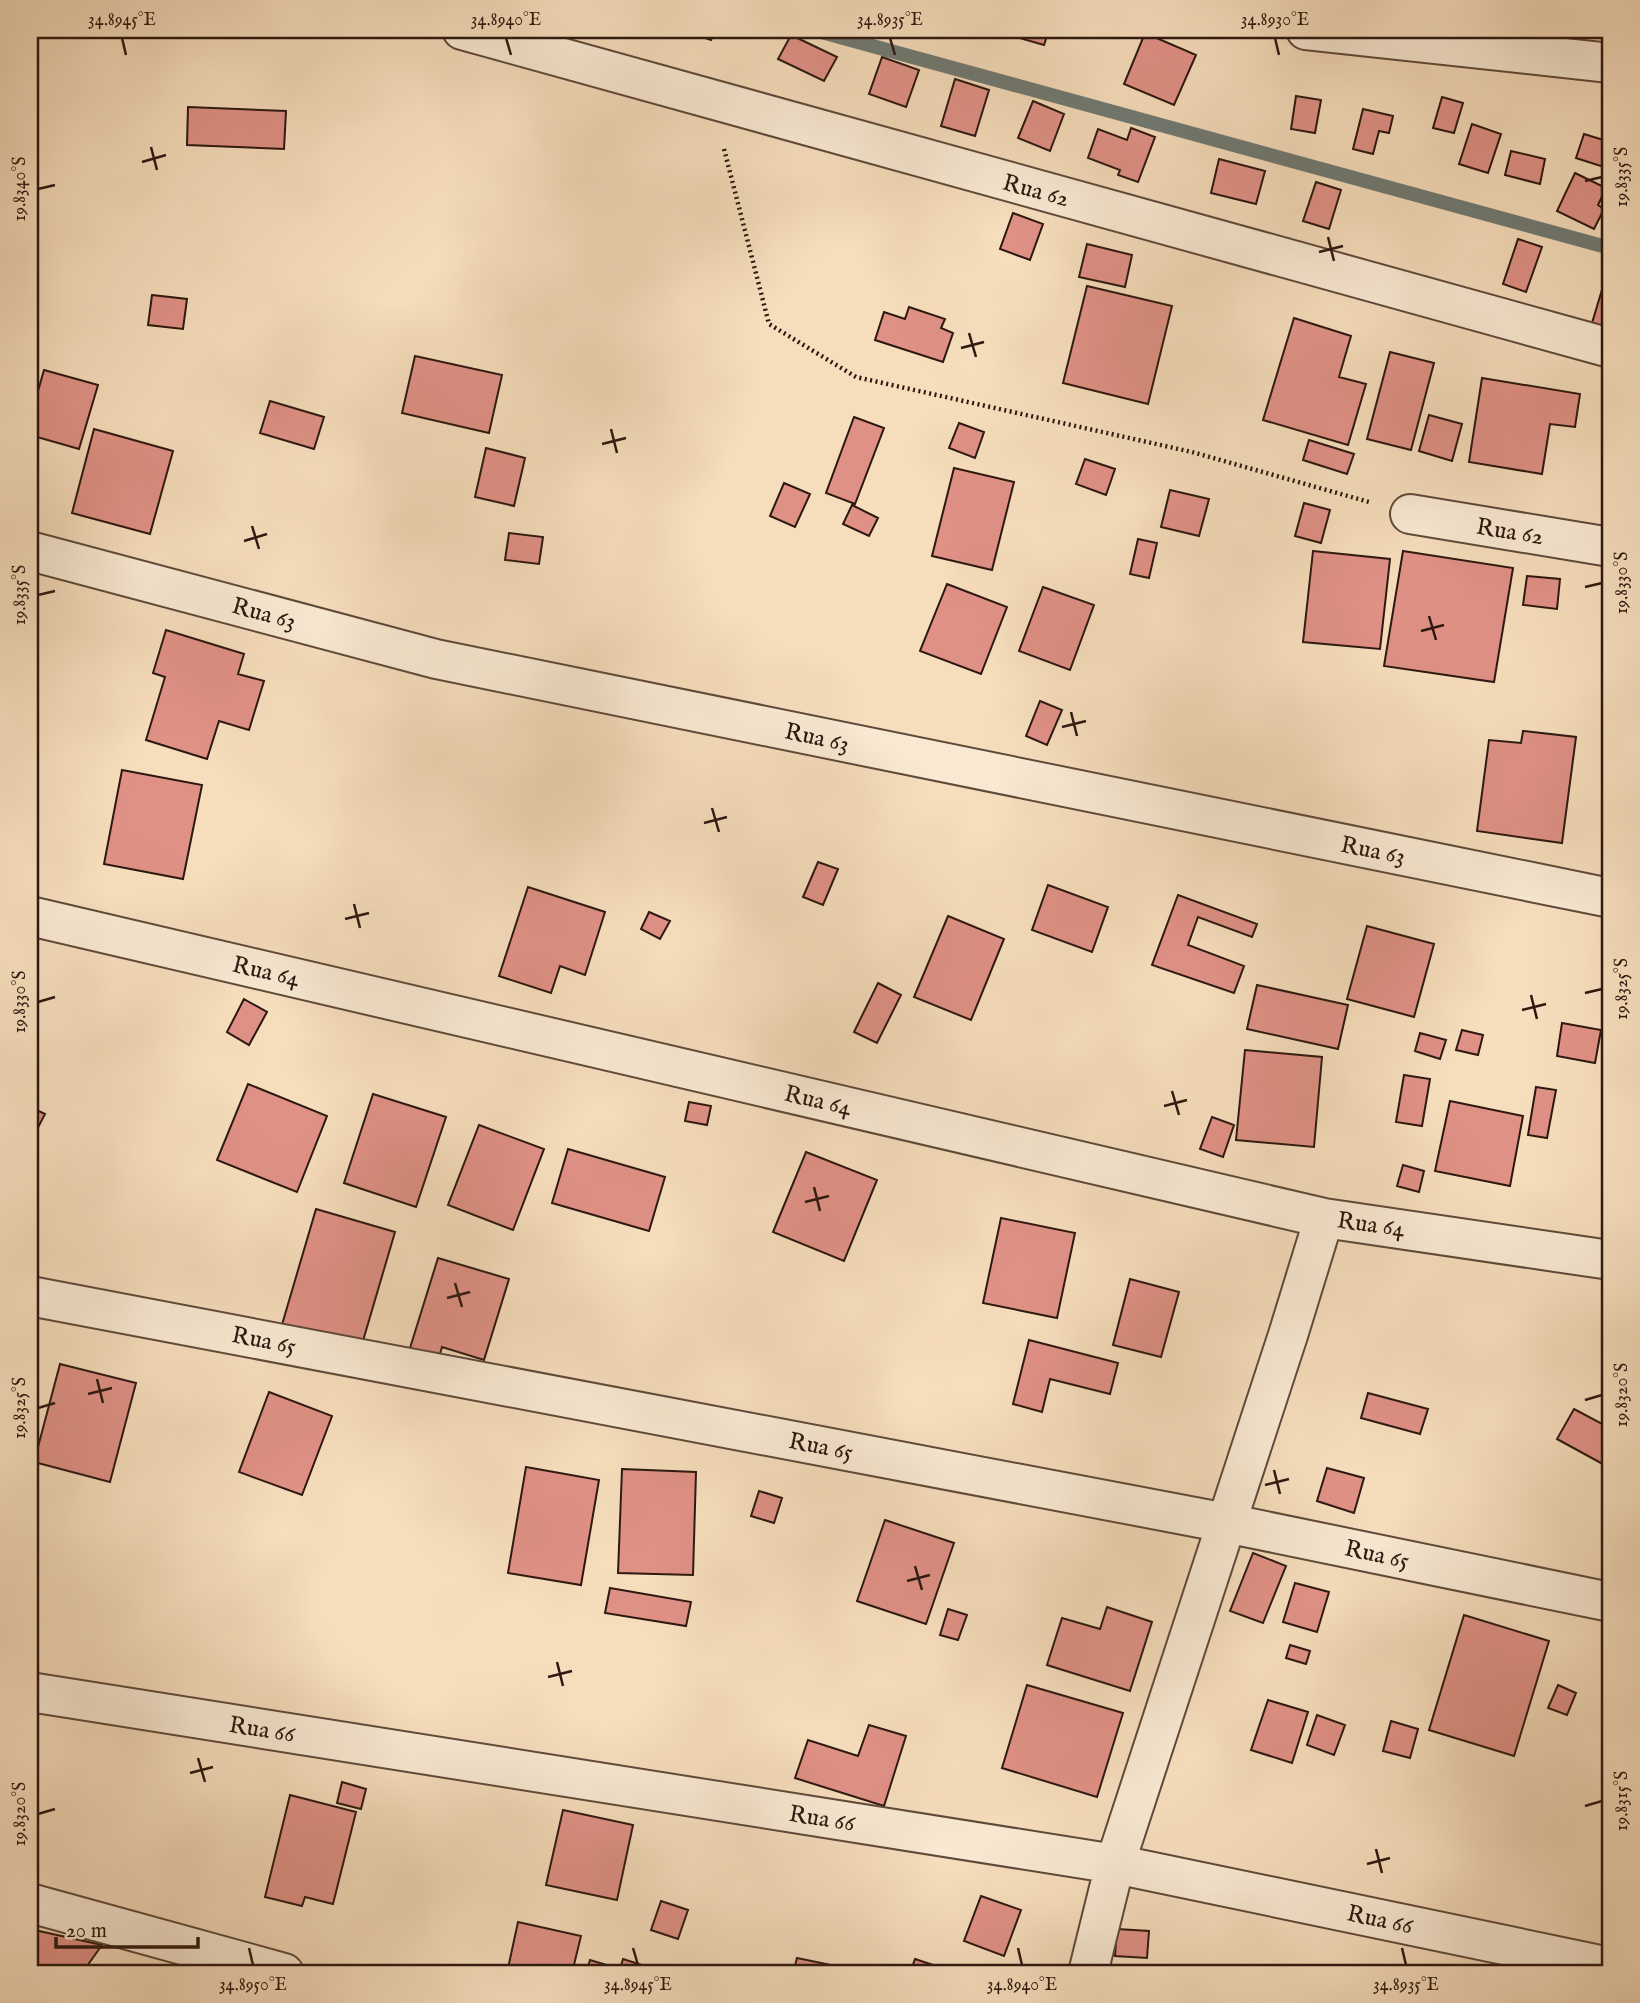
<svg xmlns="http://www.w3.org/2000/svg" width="1640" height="2003" font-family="'IM FELL English',serif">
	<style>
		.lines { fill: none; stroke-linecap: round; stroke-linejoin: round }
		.stream { stroke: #707a73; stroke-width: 14 }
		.building { fill: #e09186; stroke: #2d1810; stroke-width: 2 }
		.street-casing { stroke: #5f493b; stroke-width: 42 }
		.path { stroke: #2d1810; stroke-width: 4.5; stroke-dasharray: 2 3.5; stroke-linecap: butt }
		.street { stroke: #f9e9d3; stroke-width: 38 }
		.ticks { fill: none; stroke: #2d1810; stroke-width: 2.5 }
		.labels { text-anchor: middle; stroke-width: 6; stroke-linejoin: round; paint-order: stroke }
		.street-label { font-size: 24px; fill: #2d1810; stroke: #f9e9d3 }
		.neatline { fill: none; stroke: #2d1810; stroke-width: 2.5 }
		.ticks-label { font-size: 18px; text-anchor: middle; fill: #2d1810 }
	</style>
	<rect width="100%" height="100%" fill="#f6ddbc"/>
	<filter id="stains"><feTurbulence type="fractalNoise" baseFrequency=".00286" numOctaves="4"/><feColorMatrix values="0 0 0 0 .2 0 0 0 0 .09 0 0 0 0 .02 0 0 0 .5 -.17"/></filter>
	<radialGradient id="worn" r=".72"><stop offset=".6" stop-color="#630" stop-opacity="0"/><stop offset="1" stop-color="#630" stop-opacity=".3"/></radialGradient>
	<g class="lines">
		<!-- stream -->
		<path class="stream" d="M 814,30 L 1610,248"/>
	</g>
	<!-- building -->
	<path class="building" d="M 682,30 L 715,30 L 711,40 Z
		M 1003,30 L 1049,30 L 1044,45 L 1002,33 Z
		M 1145,33 L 1196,55 L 1174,105 L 1124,84 Z
		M 791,35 L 837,57 L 824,81 L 778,59 Z
		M 882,57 L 919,70 L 906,107 L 869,94 Z
		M 955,79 L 989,90 L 975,136 L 941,126 Z
		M 1296,96 L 1321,100 L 1315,133 L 1291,129 Z
		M 1442,97 L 1463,103 L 1454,133 L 1433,128 Z
		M 1033,101 L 1064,114 L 1050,151 L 1018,138 Z
		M 188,107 L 286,111 L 284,149 L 187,145 Z
		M 1363,109 L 1393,116 L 1389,133 L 1379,131 L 1373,154 L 1353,149 Z
		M 1472,124 L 1501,134 L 1488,173 L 1459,164 Z
		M 1131,128 L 1155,137 L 1138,182 L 1118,175 L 1120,170 L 1088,158 L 1098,129 L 1127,140 Z
		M 1584,134 L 1610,142 L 1610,169 L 1576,158 Z
		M 1511,151 L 1545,159 L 1540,184 L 1505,175 Z
		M 1219,159 L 1265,171 L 1256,204 L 1211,193 Z
		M 1575,173 L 1606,188 L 1598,205 L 1604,209 L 1594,229 L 1557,211 Z
		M 1316,182 L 1341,190 L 1329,229 L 1303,221 Z
		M 1013,213 L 1043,224 L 1030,260 L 1000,249 Z
		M 1518,239 L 1542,247 L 1526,292 L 1503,284 Z
		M 1087,244 L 1132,255 L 1125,287 L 1079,277 Z
		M 1604,283 L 1610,285 L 1610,328 L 1592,323 Z
		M 1087,286 L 1172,306 L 1148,404 L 1063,383 Z
		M 152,295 L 187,299 L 183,329 L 148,325 Z
		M 909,307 L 945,319 L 941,328 L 953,333 L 943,362 L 875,340 L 884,312 L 905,319 Z
		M 1294,318 L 1351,336 L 1339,377 L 1366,384 L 1348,445 L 1263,420 Z
		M 1390,352 L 1434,363 L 1411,450 L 1367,439 Z
		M 415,356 L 502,375 L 489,433 L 402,413 Z
		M 44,370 L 98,385 L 79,449 L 30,435 L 30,419 Z
		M 1482,378 L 1580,394 L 1575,427 L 1550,424 L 1542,474 L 1469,462 Z
		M 270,401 L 324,417 L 314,449 L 260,433 Z
		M 1429,415 L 1462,424 L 1452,461 L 1419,451 Z
		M 854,417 L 884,428 L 855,504 L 826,493 Z
		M 959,423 L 984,432 L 975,458 L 949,448 Z
		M 94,429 L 173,451 L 150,534 L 72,513 Z
		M 1309,440 L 1354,454 L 1347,474 L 1303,460 Z
		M 486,448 L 525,458 L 514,506 L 475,497 Z
		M 1085,459 L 1115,469 L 1106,495 L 1076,484 Z
		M 954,468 L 1014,482 L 992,570 L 932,556 Z
		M 784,483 L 810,494 L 795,527 L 770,516 Z
		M 1170,490 L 1209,499 L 1199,536 L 1161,527 Z
		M 1304,503 L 1330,510 L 1321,543 L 1295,536 Z
		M 852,505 L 878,518 L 869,536 L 843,524 Z
		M 509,533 L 543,537 L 539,564 L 505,560 Z
		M 1138,539 L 1157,543 L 1149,578 L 1130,574 Z
		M 1313,551 L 1390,559 L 1380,649 L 1303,642 Z
		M 1403,551 L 1513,568 L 1494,682 L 1384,666 Z
		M 1527,576 L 1560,579 L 1557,609 L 1523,605 Z
		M 947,584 L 1007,607 L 981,674 L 920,651 Z
		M 1043,587 L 1094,605 L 1070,670 L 1019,651 Z
		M 166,630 L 244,654 L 238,674 L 264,681 L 249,730 L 219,721 L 207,759 L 146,740 L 165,677 L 153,673 Z
		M 1040,701 L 1062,710 L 1047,745 L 1026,736 Z
		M 1523,731 L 1576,737 L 1562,843 L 1477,831 L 1489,740 L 1521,743 Z
		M 122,770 L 202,785 L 183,879 L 104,864 Z
		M 818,862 L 838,869 L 823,905 L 803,897 Z
		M 1048,885 L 1108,907 L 1092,952 L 1032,930 Z
		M 528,887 L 605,912 L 585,975 L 560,966 L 551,993 L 499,976 Z
		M 1178,895 L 1257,924 L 1252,937 L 1198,917 L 1188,945 L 1244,966 L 1234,993 L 1152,965 Z
		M 649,912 L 670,921 L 660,939 L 641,929 Z
		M 948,916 L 1004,939 L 971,1020 L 914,997 Z
		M 1367,926 L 1434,944 L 1414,1017 L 1347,999 Z
		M 878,983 L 901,995 L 877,1043 L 854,1032 Z
		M 1257,985 L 1348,1005 L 1338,1049 L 1247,1029 Z
		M 244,999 L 267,1012 L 249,1045 L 227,1032 Z
		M 1562,1023 L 1601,1030 L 1595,1063 L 1557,1056 Z
		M 1462,1030 L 1483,1035 L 1478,1055 L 1456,1050 Z
		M 1420,1033 L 1446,1040 L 1440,1059 L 1415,1051 Z
		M 1245,1050 L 1322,1057 L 1314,1147 L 1236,1140 Z
		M 1404,1075 L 1430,1079 L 1422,1126 L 1396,1122 Z
		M 248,1084 L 327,1116 L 297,1192 L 217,1160 Z
		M 1536,1087 L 1556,1090 L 1547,1138 L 1528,1135 Z
		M 373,1094 L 446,1117 L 416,1207 L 344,1183 Z
		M 1450,1101 L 1523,1116 L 1510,1186 L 1435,1171 Z
		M 689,1102 L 711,1106 L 707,1125 L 685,1121 Z
		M 30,1107 L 45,1114 L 31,1141 L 30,1140 Z
		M 1212,1117 L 1234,1125 L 1223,1157 L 1200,1149 Z
		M 479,1125 L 544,1149 L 513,1230 L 448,1205 Z
		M 568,1149 L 665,1177 L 649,1231 L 552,1203 Z
		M 806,1152 L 877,1180 L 844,1261 L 773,1232 Z
		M 1403,1165 L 1424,1171 L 1419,1192 L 1397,1186 Z
		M 316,1209 L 395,1232 L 360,1351 L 281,1328 Z
		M 1001,1218 L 1075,1233 L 1057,1318 L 983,1303 Z
		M 438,1258 L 509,1279 L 484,1360 L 442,1347 L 439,1357 L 410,1348 Z
		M 1130,1279 L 1179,1292 L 1161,1357 L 1113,1345 Z
		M 1029,1340 L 1118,1363 L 1110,1394 L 1050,1379 L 1042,1412 L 1013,1404 Z
		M 30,1361 L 38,1362 L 30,1420 Z
		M 60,1364 L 136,1383 L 110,1482 L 34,1462 Z
		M 269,1392 L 332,1416 L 302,1495 L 239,1472 Z
		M 1368,1393 L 1428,1409 L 1420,1434 L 1361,1418 Z
		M 1574,1409 L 1610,1428 L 1610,1468 L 1557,1439 Z
		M 526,1467 L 599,1480 L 581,1585 L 508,1573 Z
		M 1327,1468 L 1364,1478 L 1354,1513 L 1317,1501 Z
		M 622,1469 L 696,1472 L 693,1575 L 618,1573 Z
		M 759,1491 L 782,1498 L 774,1523 L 751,1516 Z
		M 885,1520 L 954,1543 L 926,1624 L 857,1601 Z
		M 1253,1553 L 1286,1566 L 1263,1623 L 1230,1611 Z
		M 1295,1583 L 1329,1592 L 1317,1632 L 1283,1622 Z
		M 610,1588 L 691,1602 L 686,1626 L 605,1613 Z
		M 1107,1607 L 1152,1622 L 1130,1691 L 1047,1665 L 1062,1618 L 1100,1629 Z
		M 948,1609 L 967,1615 L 958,1640 L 940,1635 Z
		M 1464,1615 L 1549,1641 L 1514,1756 L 1429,1730 Z
		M 1290,1645 L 1310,1651 L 1306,1664 L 1286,1658 Z
		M 1027,1685 L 1123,1713 L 1097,1797 L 1002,1768 Z
		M 1558,1685 L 1576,1693 L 1567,1715 L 1548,1708 Z
		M 1268,1700 L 1308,1712 L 1292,1763 L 1251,1750 Z
		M 1317,1715 L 1345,1725 L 1334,1755 L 1307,1745 Z
		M 1391,1721 L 1418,1729 L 1410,1758 L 1383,1751 Z
		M 869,1725 L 906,1736 L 884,1806 L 795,1778 L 808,1740 L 858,1756 Z
		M 342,1782 L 366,1789 L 361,1809 L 337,1803 Z
		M 290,1795 L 356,1812 L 333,1904 L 305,1897 L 302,1906 L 265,1897 Z
		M 563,1810 L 633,1825 L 617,1900 L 546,1885 Z
		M 981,1896 L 1021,1910 L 1004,1956 L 964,1941 Z
		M 661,1901 L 688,1910 L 678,1939 L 651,1930 Z
		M 518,1922 L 581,1936 L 572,1973 L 507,1973 Z
		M 30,1929 L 102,1945 L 82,1973 L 59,1973 L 30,1967 Z
		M 1117,1929 L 1149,1931 L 1147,1958 L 1115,1956 Z
		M 797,1958 L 831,1965 L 829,1973 L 793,1973 Z
		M 623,1959 L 667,1973 L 586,1973 L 590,1960 L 620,1969 Z
		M 915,1959 L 939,1967 L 937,1973 L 910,1973 Z"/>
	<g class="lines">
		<!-- street casing -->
		<g class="street-casing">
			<path id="street" d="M 462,30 L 1610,348
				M 1306,30 L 1610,63
				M 1410,514 L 1610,547
				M 30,551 L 436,659 L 1610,898
				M 30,916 L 1324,1218 L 1610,1260
				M 30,1296 L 1226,1523 L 1610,1602
				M 30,1692 L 1115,1864 L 1610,1967
				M 30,1903 L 284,1973
				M 1088,1973 L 1115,1864 L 1288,1335 L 1324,1218"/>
		</g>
		<!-- path -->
		<path class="path" d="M 724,149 L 769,324 L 856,377 L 1192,452 L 1369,502"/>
		<!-- street -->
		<use href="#street" class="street"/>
	</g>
	<!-- ticks -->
	<path class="ticks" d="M 122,38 L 126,55M 506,38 L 511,55M 890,38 L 895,55M 1275,38 L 1279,55M 151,147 L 157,170M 142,162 L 166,155M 1585,181 L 1602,177M 38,189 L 55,185M 1328,237 L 1334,261M 1319,252 L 1343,246M 969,333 L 976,357M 961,348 L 984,342M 611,429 L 617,453M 602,444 L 626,438M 252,526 L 259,549M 244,541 L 267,534M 1585,587 L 1602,583M 38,595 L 55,591M 1429,616 L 1436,640M 1421,631 L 1444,625M 1071,712 L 1077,736M 1062,727 L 1086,721M 712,808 L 719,832M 704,823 L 727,817M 354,904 L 360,928M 345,919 L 369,913M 1585,993 L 1602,989M 1531,995 L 1537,1019M 38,1002 L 55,997M 1522,1010 L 1546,1004M 1172,1091 L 1179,1115M 1164,1106 L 1187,1100M 814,1187 L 820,1211M 805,1202 L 829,1196M 455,1283 L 462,1307M 447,1298 L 470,1292M 97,1379 L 103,1403M 88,1394 L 112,1388M 1585,1400 L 1602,1395M 38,1408 L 55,1403M 1274,1470 L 1280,1494M 1265,1485 L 1289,1479M 915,1566 L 922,1590M 907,1581 L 930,1575M 557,1662 L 563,1686M 548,1677 L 572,1671M 198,1758 L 205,1782M 190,1773 L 213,1767M 1585,1806 L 1602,1801M 38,1814 L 55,1809M 1376,1849 L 1382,1873M 1367,1864 L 1390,1858M 249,1948 L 253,1965M 633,1948 L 638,1965M 1018,1948 L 1022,1965M 1402,1948 L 1406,1965"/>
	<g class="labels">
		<!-- street labels -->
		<g class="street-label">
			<text transform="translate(1036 190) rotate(15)" y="8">Rua 62</text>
			<text transform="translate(1510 531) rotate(9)" y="8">Rua 62</text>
			<text transform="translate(264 613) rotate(15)" y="8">Rua 63</text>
			<text transform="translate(817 737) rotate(12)" y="8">Rua 63</text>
			<text transform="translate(1373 850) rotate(11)" y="8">Rua 63</text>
			<text transform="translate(266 971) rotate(13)" y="8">Rua 64</text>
			<text transform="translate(818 1100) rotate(13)" y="8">Rua 64</text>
			<text transform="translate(1371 1224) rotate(8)" y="8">Rua 64</text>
			<text transform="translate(264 1340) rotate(11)" y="8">Rua 65</text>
			<text transform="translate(821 1446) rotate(11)" y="8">Rua 65</text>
			<text transform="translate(1377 1554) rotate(12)" y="8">Rua 65</text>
			<text transform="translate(262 1729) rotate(9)" y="8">Rua 66</text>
			<text transform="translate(822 1818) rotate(9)" y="8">Rua 66</text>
			<text transform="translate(1380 1919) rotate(12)" y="8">Rua 66</text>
		</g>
	</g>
	<!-- margin -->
	<rect width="1640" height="2003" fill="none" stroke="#f6ddbc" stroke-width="77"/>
	<!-- scale -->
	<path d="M56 1937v10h142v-10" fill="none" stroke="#2d1810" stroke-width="3.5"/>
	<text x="66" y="1937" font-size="21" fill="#2d1810" stroke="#f9e9d3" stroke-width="5" paint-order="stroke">20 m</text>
	<rect x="38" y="38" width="1564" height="1927" class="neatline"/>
	<g class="ticks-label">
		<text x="122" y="25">34.8945°E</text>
		<text x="506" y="25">34.8940°E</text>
		<text x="890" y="25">34.8935°E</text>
		<text x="1275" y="25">34.8930°E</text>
		<text transform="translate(1621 177) rotate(-90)" y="6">19.8335°S</text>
		<text transform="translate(19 189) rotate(-90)" y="6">19.8340°S</text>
		<text transform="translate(1621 583) rotate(-90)" y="6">19.8330°S</text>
		<text transform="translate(19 595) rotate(-90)" y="6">19.8335°S</text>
		<text transform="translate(1621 989) rotate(-90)" y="6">19.8325°S</text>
		<text transform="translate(19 1002) rotate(-90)" y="6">19.8330°S</text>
		<text transform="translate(1621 1395) rotate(-90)" y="6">19.8320°S</text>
		<text transform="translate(19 1408) rotate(-90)" y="6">19.8325°S</text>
		<text transform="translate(1621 1801) rotate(-90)" y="6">19.8315°S</text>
		<text transform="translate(19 1814) rotate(-90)" y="6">19.8320°S</text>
		<text x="253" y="1990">34.8950°E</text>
		<text x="638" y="1990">34.8945°E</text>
		<text x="1022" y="1990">34.8940°E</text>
		<text x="1406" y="1990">34.8935°E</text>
	</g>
	<rect width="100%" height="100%" filter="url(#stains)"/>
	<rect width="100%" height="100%" fill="url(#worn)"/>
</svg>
